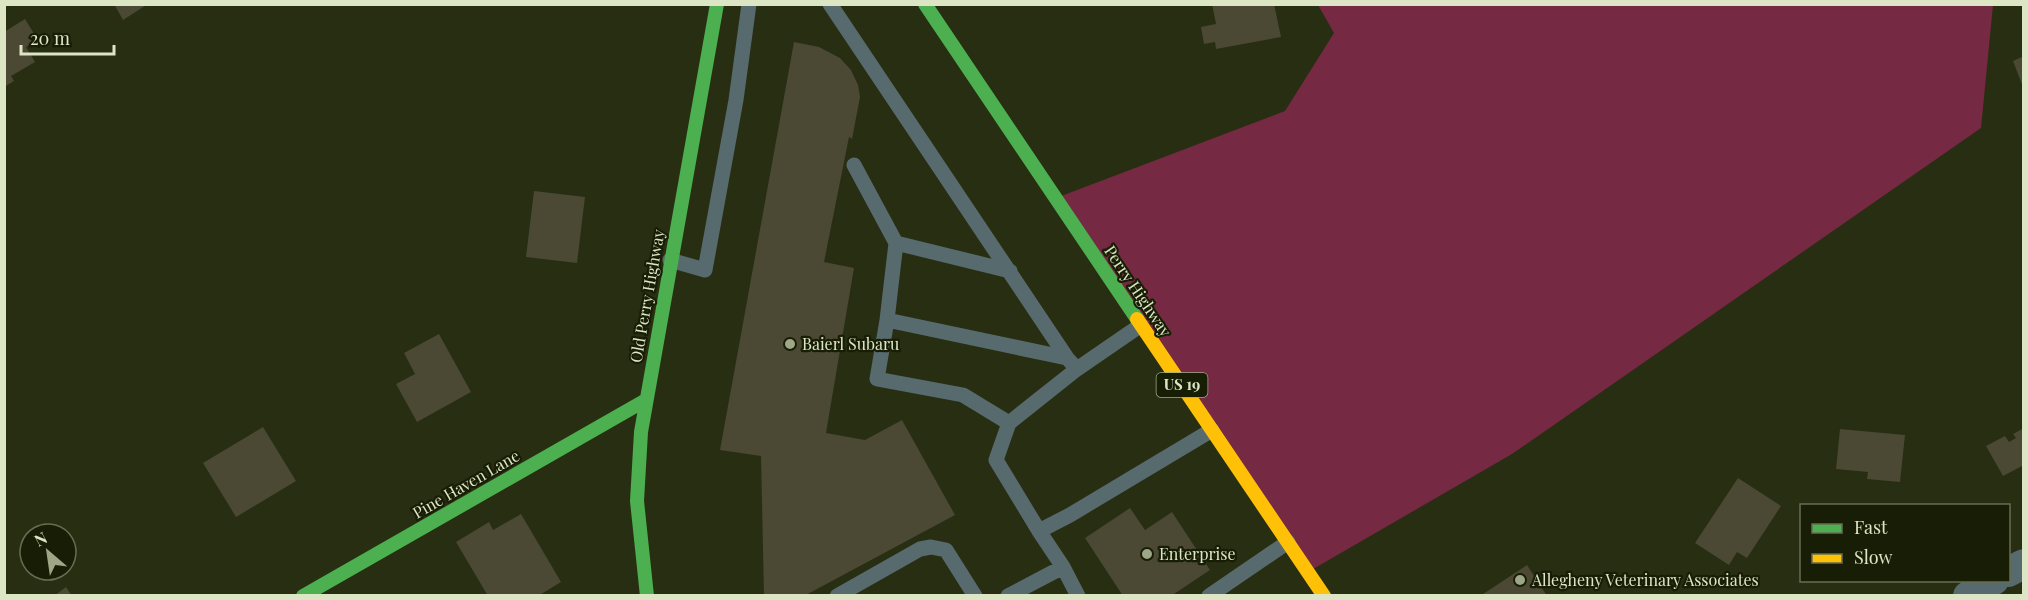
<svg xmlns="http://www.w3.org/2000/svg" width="2028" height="600" font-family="'Playfair Display',serif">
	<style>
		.green { fill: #752942 }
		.building { fill: #4b4834 }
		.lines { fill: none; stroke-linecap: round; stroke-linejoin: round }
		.lane { stroke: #576a6e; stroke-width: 15 }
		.street { stroke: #576a6e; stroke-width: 30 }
		.fast { stroke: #4caf50; stroke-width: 14 }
		.slow { stroke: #ffc107; stroke-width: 14 }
		.poi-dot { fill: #9da686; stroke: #181e05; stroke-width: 2 }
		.labels { text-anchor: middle; stroke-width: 4.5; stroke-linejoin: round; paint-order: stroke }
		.shield { fill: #181e05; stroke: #a1aa8b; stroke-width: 1.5 }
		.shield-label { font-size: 15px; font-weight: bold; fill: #dce6c5 }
		.street-label { font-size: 16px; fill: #dce6c5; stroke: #181e05 }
		.poi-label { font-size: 16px; fill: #dce6c5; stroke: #181e05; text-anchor: start }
	</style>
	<rect width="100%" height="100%" fill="#282e12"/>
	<!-- green -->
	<path class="green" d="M 1318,5 L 1993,5 L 1981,128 L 1512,454 L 1308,572 L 1056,198 L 1285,111 L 1334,33 Z"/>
	<!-- building -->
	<path class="building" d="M 114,4 L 148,4 L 123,20 Z
		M 1212,4 L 1274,4 L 1281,37 L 1216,49 L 1215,42 L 1204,44 L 1201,27 L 1216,24 Z
		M 25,19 L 38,40 L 26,47 L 35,62 L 11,76 L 14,81 L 4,87 L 4,32 Z
		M 794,42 L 819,47 L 840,58 L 851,70 L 858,85 L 860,97 L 852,139 L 849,137 L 824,262 L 854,268 L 826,433 L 865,440 L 902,420 L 955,515 L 804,596 L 764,596 L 761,456 L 720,450 Z
		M 2024,56 L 2024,87 L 2023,87 L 2013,61 Z
		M 534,191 L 585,197 L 577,263 L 526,257 Z
		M 439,334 L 471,392 L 417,422 L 396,384 L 415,374 L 404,353 Z
		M 263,427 L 296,481 L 236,517 L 203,463 Z
		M 2024,428 L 2024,457 L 2022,458 L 2024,465 L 2003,476 L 1986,446 L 2005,436 L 2009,442 L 2016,438 L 2013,434 Z
		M 1840,429 L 1905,435 L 1900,482 L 1867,479 L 1868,472 L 1836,469 Z
		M 1738,478 L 1781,506 L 1747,558 L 1737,552 L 1729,565 L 1695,543 Z
		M 1130,508 L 1145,530 L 1172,512 L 1210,570 L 1171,596 L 1123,596 L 1085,538 Z
		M 521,514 L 561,582 L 538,596 L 488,596 L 456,542 L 489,522 L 493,530 Z
		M 1527,565 L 1547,596 L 1480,596 Z
		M 66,587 L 72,596 L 54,596 Z"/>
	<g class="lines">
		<!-- lane -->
		<path class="lane" d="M 830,4 L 1067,358 L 1077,369
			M 854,165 L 896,243 L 887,320 L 877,379 L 963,395 L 1009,423
			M 896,243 L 1010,271
			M 670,260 L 705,270 L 736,100 L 749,4
			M 887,320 L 1067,358
			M 1039,531 L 996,460 L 1009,423 L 1077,369 L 1141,325
			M 837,596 L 920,549 L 931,547 L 946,550 L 975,596
			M 1008,596 L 1063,567
			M 1078,596 L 1063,567 L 1039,531 L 1070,515 L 1212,430
			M 1209,596 L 1288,542"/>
		<!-- street -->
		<path class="street" d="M 2008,572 L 2024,564
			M 1968,596 L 1994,580"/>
		<!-- fast -->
		<path class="fast" d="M 925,4 L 1137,319
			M 303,596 L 646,400
			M 647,596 L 637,501 L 641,432 L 717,4"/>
		<!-- slow -->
		<path class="slow" d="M 1137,319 L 1324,596"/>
	</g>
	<!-- markers -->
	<g class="poi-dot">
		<circle cx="790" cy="344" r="6"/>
		<circle cx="1147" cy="554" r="6"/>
		<circle cx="1520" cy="580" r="6"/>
	</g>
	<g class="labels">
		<!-- shield labels -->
		<rect class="shield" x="1156.5" y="373" width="51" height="24" rx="4.5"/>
		<g class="shield-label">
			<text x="1182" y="390">US 19</text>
		</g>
		<!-- street labels -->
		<g class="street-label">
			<text transform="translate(1138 291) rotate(56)" y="6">Perry Highway</text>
			<text transform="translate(647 296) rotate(-80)" y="6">Old Perry Highway</text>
			<text transform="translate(466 484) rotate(-30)" y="6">Pine Haven Lane</text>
		</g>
		<!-- poi labels -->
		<g class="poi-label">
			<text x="802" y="350">Baierl Subaru</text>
			<text x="1159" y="560">Enterprise</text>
			<text x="1532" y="586">Allegheny Veterinary Associates</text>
		</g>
	</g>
	<!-- border -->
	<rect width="2028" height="600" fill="none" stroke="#dce6c5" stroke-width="12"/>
	<!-- legend -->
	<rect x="1800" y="504" width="210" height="78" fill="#181e05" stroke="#666e52" stroke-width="1.5"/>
	<rect x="1812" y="524" width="30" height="9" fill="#4caf50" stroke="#666e52" stroke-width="1.5"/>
	<text x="1854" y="534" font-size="18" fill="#dce6c5">Fast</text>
	<rect x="1812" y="554" width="30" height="9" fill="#ffc107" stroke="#666e52" stroke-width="1.5"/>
	<text x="1854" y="564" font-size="18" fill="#dce6c5">Slow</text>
	<!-- north arrow -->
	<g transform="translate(48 552) rotate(331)"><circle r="28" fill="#181e05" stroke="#666e52" stroke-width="1.5"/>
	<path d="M0-4.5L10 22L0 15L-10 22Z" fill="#9da686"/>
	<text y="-9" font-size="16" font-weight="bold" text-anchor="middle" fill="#dce6c5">N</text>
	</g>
	<!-- scale -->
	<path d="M21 45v9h93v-9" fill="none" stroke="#dce6c5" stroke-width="3"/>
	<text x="30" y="45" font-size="18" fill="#dce6c5" stroke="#181e05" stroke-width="4.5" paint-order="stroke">20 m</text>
</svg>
